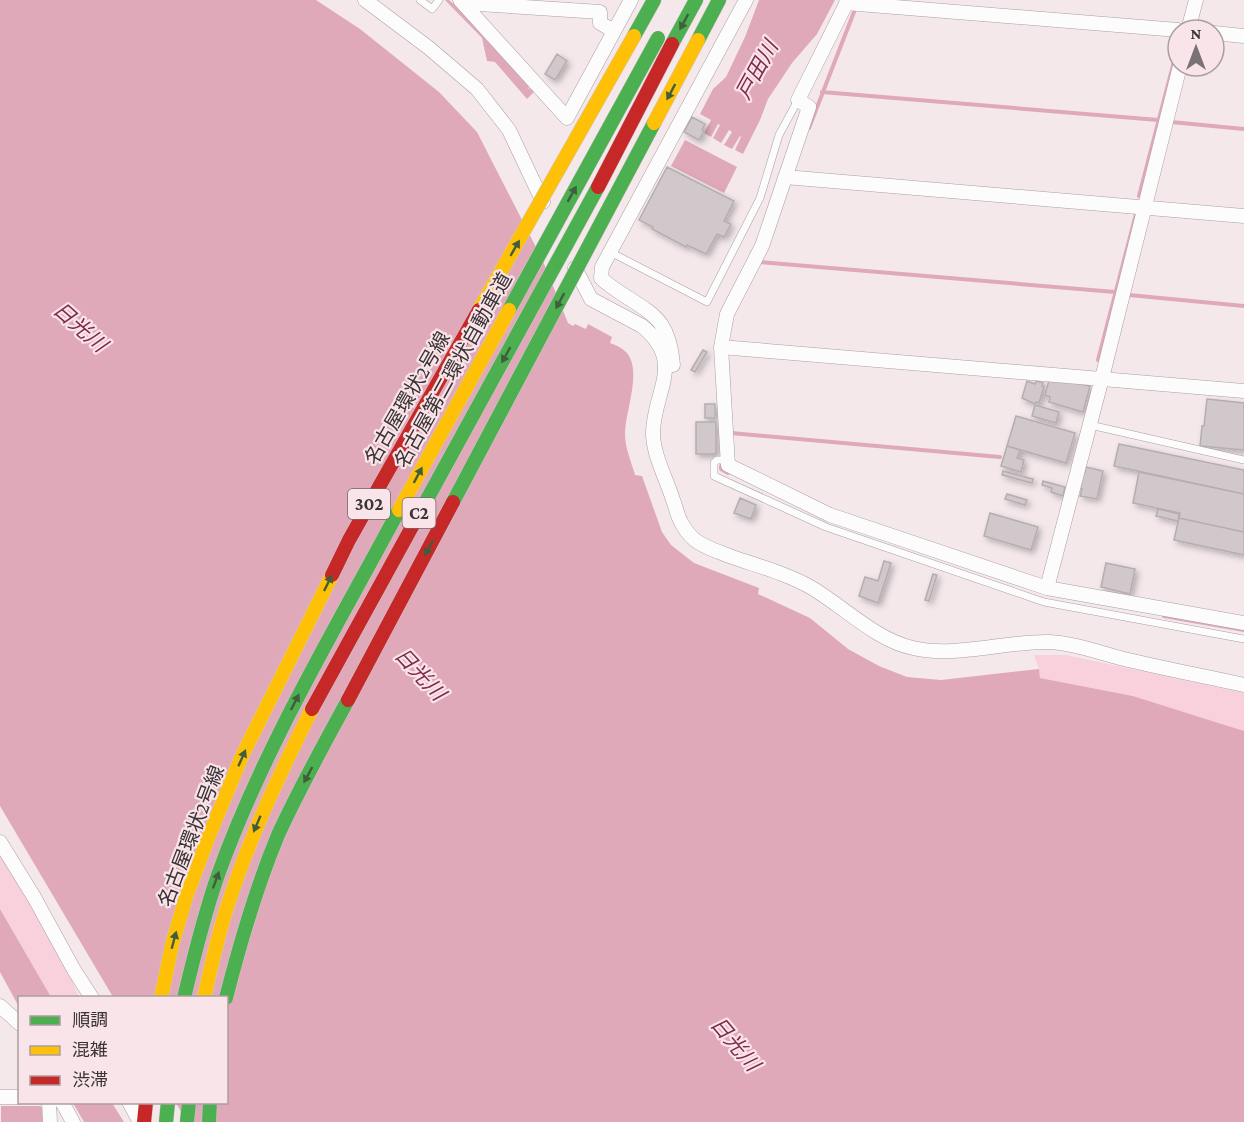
<svg xmlns="http://www.w3.org/2000/svg" width="1244" height="1122" font-family="'Crimson Pro','Noto Sans JP',serif">
	<style>
		.green { fill: #f8d1dd }
		.water { fill: #e0a9ba }
		.lines { fill: none; stroke-linecap: round; stroke-linejoin: round }
		.stream { stroke: #e0a9ba; stroke-width: 4 }
		.building { fill: #d1c8cb; stroke: #b5adaf; stroke-width: 1.5; filter: url(#shadow) }
		.lane-casing { stroke: #a89fa1; stroke-width: 8 }
		.street-casing { stroke: #a89fa1; stroke-width: 15 }
		.fast-casing { stroke: #ccc6c8; stroke-width: 15 }
		.jam-casing { stroke: #ccc6c8; stroke-width: 15 }
		.lane { stroke: #fdfcfc; stroke-width: 7 }
		.street { stroke: #fdfcfc; stroke-width: 14 }
		.fast { stroke: #4caf50; stroke-width: 14 }
		.jam { stroke: #c62828; stroke-width: 14 }
		.fast-bridge-casing { stroke: #ccc6c8; stroke-width: 15; stroke-linecap: butt }
		.slow-bridge-casing { stroke: #ccc6c8; stroke-width: 15; stroke-linecap: butt }
		.jam-bridge-casing { stroke: #ccc6c8; stroke-width: 15; stroke-linecap: butt }
		.fast-bridge { stroke: #4caf50; stroke-width: 14 }
		.slow-bridge { stroke: #ffc107; stroke-width: 14 }
		.jam-bridge { stroke: #c62828; stroke-width: 14 }
		.oneway { fill: #405e3e }
		.labels { text-anchor: middle; stroke-width: 4.5; stroke-linejoin: round; paint-order: stroke }
		.shield { fill: #f8e4e9; stroke: #73686b; stroke-width: 1.5 }
		.shield-label { font-size: 18px; font-weight: bold; fill: #3a3335 }
		.street-label { font-size: 20px; fill: #3a3335; stroke: #f8e4e9 }
		.water-label { font-size: 21px; font-style: italic; fill: #80294c; stroke: #f8e4e9 }
	</style>
	<defs>
		<filter id="shadow"><feDropShadow dx="3" dy="3" stdDeviation="3" flood-color="#0004"/></filter>
	</defs>
	<rect width="100%" height="100%" fill="#f4e8eb"/>
	<!-- green -->
	<path class="green" d="M 1034,655 L 1066,655 L 1244,693 L 1244,731 L 1133,696 L 1040,678 L 1039,669 Z
		M 0,850 L 59,950 L 79,997 L 51,997 L 0,909 Z"/>
	<!-- water -->
	<path class="water" d="M 0,0 L 316,0 L 360,29 L 439,92 L 477,132 L 542,259 L 568,323 L 573,326 L 575,324 L 586,329 L 588,324 L 612,337 L 610,343 C 616,345 622,348 626,352 C 643,370 625,411 625,434 C 625,448 631,461 635,475 L 642,476 L 662,532 L 671,545 L 694,563 L 759,588 L 758,594 L 810,618 L 848,649 L 879,666 L 907,677 L 941,680 L 1039,669 L 1040,678 L 1133,696 L 1244,731 L 1244,1122 L 187,1122 L 176,1103 L 226,1102 L 226,998 L 113,997 L 0,806 Z
		M 445,0 L 449,0 L 483,30 L 530,86 L 528,88 L 535,91 L 527,99 L 495,62 L 487,61 L 482,38 Z
		M 759,0 L 835,0 L 817,34 L 792,63 L 768,99 L 760,120 L 743,154 L 735,150 L 741,137 L 740,136 L 732,149 L 724,145 L 732,132 L 729,130 L 721,143 L 713,138 L 720,125 L 718,124 L 711,137 L 704,133 L 711,120 L 700,114 L 713,89 L 726,77 L 745,37 Z
		M 685,140 L 737,167 L 724,193 L 671,166 Z
		M 0,909 L 51,997 L 20,998 L 19,1007 L 0,972 Z
		M 73,1103 L 112,1103 L 124,1122 L 84,1122 Z
		M 1,1106 L 40,1106 L 43,1108 L 43,1122 L 1,1122 Z"/>
	<g class="lines">
		<!-- stream -->
		<path class="stream" d="M 822,92 L 1158,120
			M 1171,122 L 1244,129
			M 809,128 L 854,12
			M 1139,196 L 1178,46
			M 759,262 L 1115,292
			M 1129,295 L 1244,306
			M 1098,360 L 1136,214
			M 731,433 L 1000,457
			M 721,466 L 721,469 L 728,473
			M 1164,616 L 1244,630"/>
	</g>
	<!-- building -->
	<path class="building" d="M 557,54 L 567,61 L 555,80 L 545,74 Z
		M 692,117 L 705,124 L 702,130 L 704,131 L 699,140 L 684,132 Z
		M 667,167 L 734,201 L 724,221 L 731,224 L 724,237 L 717,234 L 706,254 L 687,245 L 686,247 L 652,229 L 653,227 L 639,220 Z
		M 703,350 L 707,352 L 695,372 L 691,370 Z
		M 1049,380 L 1062,380 L 1090,386 L 1083,412 L 1049,402 L 1050,397 L 1045,395 Z
		M 1027,381 L 1035,384 L 1036,381 L 1043,383 L 1042,386 L 1044,386 L 1039,403 L 1036,402 L 1035,404 L 1022,398 Z
		M 1207,399 L 1244,403 L 1244,450 L 1200,446 L 1202,426 L 1204,426 Z
		M 705,404 L 715,404 L 715,418 L 705,418 Z
		M 1035,405 L 1059,412 L 1056,423 L 1032,416 Z
		M 1016,416 L 1075,433 L 1066,463 L 1007,446 Z
		M 696,422 L 716,422 L 716,454 L 696,454 Z
		M 1119,444 L 1244,470 L 1244,494 L 1114,466 Z
		M 1007,446 L 1020,450 L 1017,458 L 1024,460 L 1021,472 L 1001,466 Z
		M 1086,467 L 1103,471 L 1097,499 L 1080,496 L 1082,489 L 1080,488 L 1084,472 L 1085,472 Z
		M 1003,471 L 1033,479 L 1032,483 L 1002,475 Z
		M 1139,472 L 1244,494 L 1244,532 L 1179,518 L 1180,513 L 1133,503 Z
		M 1043,481 L 1065,487 L 1063,496 L 1051,492 L 1052,488 L 1042,485 Z
		M 1007,494 L 1027,500 L 1025,505 L 1005,499 Z
		M 740,498 L 756,505 L 751,519 L 734,513 Z
		M 1158,509 L 1179,514 L 1178,521 L 1156,516 Z
		M 990,513 L 1038,527 L 1031,550 L 984,536 Z
		M 1179,518 L 1244,532 L 1244,555 L 1174,540 Z
		M 884,561 L 891,563 L 878,603 L 859,596 L 865,577 L 878,581 Z
		M 1106,563 L 1135,569 L 1130,594 L 1101,587 Z
		M 933,574 L 937,575 L 929,601 L 925,600 Z"/>
	<g class="lines">
		<!-- lane casing -->
		<g class="lane-casing">
			<path id="lane" d="M 420,0 L 432,9 L 439,0
				M 610,252 L 707,302 L 760,198 L 779,135 L 798,100
				M 1090,425 L 1244,460
				M 728,460 L 717,460 L 714,463 L 714,476 L 826,527 L 1044,602 L 1244,639"/>
		</g>
		<!-- street casing -->
		<g class="street-casing">
			<path id="street" d="M 365,0 L 429,48 L 477,89 L 509,130 L 543,202
				M 460,0 L 567,118 L 631,0
				M 464,3 L 600,12 L 600,23 L 614,31
				M 846,3 L 1178,30
				M 1188,30 L 1196,0
				M 1214,33 L 1244,36
				M 785,177 L 1244,216
				M 575,268 L 591,299 L 642,326 C 687,363 652,393 653,435 C 654,457 667,480 673,500 C 676,507 677,515 681,522 C 684,528 689,535 695,540 C 705,548 720,552 732,557 C 758,566 788,574 812,588 C 844,607 876,640 913,648 C 954,658 1006,641 1049,642 C 1073,643 1097,652 1120,658 C 1161,668 1203,676 1244,685
				M 721,347 L 727,314 L 762,246 L 809,107 L 798,100 L 848,0
				M 673,365 C 672,351 669,336 661,324 C 648,306 618,295 601,278 L 602,267 L 746,0
				M 1244,391 L 721,347 L 728,465 L 830,515 L 1047,588 L 1244,623
				M 1047,588 L 1102,378 L 1180,66
				M 0,842 L 34,897 L 74,970 L 92,998
				M 0,1006 L 20,1024
				M 0,1097 L 20,1097
				M 49,1102 L 50,1122
				M 62,1102 L 73,1122
				M 129,1102 L 140,1122"/>
		</g>
		<!-- fast casing -->
		<g class="fast-casing">
			<path id="fast" d="M 634,36 L 654,0
				M 698,40 L 719,0
				M 672,44 L 696,0
				M 166,1122 L 168,1102
				M 187,1122 L 189,1102
				M 209,1122 L 210,1102"/>
		</g>
		<!-- jam casing -->
		<g class="jam-casing">
			<path id="jam" d="M 144,1122 L 146,1102"/>
		</g>
		<!-- lane -->
		<use href="#lane" class="lane"/>
		<!-- street -->
		<use href="#street" class="street"/>
		<!-- fast -->
		<use href="#fast" class="fast"/>
		<!-- jam -->
		<use href="#jam" class="jam"/>
		<!-- fast-bridge casing -->
		<g class="fast-bridge-casing">
			<path id="fast-bridge" d="M 509,310 L 658,38
				M 453,502 L 654,123
				M 413,525 L 598,187
				M 184,998 C 194,956 204,915 218,875 C 264,747 335,630 399,510
				M 226,998 C 240,943 256,888 278,835 C 299,789 324,744 348,700"/>
		</g>
		<!-- slow-bridge casing -->
		<g class="slow-bridge-casing">
			<path id="slow-bridge" d="M 654,123 L 698,40
				M 479,310 L 634,36
				M 399,510 L 509,310
				M 161,998 L 172,945 L 186,897 L 210,833 L 242,756 L 332,575
				M 204,998 C 210,971 216,944 224,917 C 246,845 278,777 312,709"/>
		</g>
		<!-- jam-bridge casing -->
		<g class="jam-bridge-casing">
			<path id="jam-bridge" d="M 598,187 L 672,44
				M 332,575 L 349,540 L 479,310
				M 348,700 L 453,502
				M 312,709 L 413,525"/>
		</g>
		<!-- fast-bridge -->
		<use href="#fast-bridge" class="fast-bridge"/>
		<!-- slow-bridge -->
		<use href="#slow-bridge" class="slow-bridge"/>
		<!-- jam-bridge -->
		<use href="#jam-bridge" class="jam-bridge"/>
	</g>
	<!-- one-way arrows -->
	<defs><path id="oneway-solid" d="M-6-.8H1V-3.2L6.5 0L1 3.2V.8H-6Z" transform="scale(1.5)"/></defs>
	<g class="oneway">
		<use href="#oneway-solid" transform="translate(684 22) rotate(118)"/>
		<use href="#oneway-solid" transform="translate(671 92) rotate(118)"/>
		<use href="#oneway-solid" transform="translate(572 194) rotate(-61)"/>
		<use href="#oneway-solid" transform="translate(515 248) rotate(-60)"/>
		<use href="#oneway-solid" transform="translate(560 301) rotate(118)"/>
		<use href="#oneway-solid" transform="translate(506 355) rotate(119)"/>
		<use href="#oneway-solid" transform="translate(418 475) rotate(-62)"/>
		<use href="#oneway-solid" transform="translate(429 548) rotate(118)"/>
		<use href="#oneway-solid" transform="translate(328 583) rotate(-64)"/>
		<use href="#oneway-solid" transform="translate(295 702) rotate(-63)"/>
		<use href="#oneway-solid" transform="translate(242 758) rotate(-66)"/>
		<use href="#oneway-solid" transform="translate(308 775) rotate(118)"/>
		<use href="#oneway-solid" transform="translate(257 824) rotate(113)"/>
		<use href="#oneway-solid" transform="translate(216 880) rotate(-70)"/>
		<use href="#oneway-solid" transform="translate(174 940) rotate(-75)"/>
	</g>
	<g class="labels">
		<!-- shield labels -->
		<g class="shield">
			<rect x="348" y="489" width="42" height="30" rx="4.5"/>
			<rect x="402.5" y="498" width="33" height="30" rx="4.5"/>
		</g>
		<g class="shield-label">
			<text x="369" y="510">302</text>
			<text x="419" y="519">C2</text>
		</g>
		<!-- street labels -->
		<g class="street-label">
			<text transform="translate(453 370) rotate(-61)" y="7">名古屋第二環状自動車道</text>
			<text transform="translate(407 398) rotate(-60)" y="7">名古屋環状2号線</text>
			<text transform="translate(191 836) rotate(-69)" y="7">名古屋環状2号線</text>
		</g>
		<!-- water labels -->
		<g class="water-label">
			<text transform="translate(757 70) rotate(-61)" y="7">戸田川</text>
			<text transform="translate(80 327) rotate(41)" y="7">日光川</text>
			<text transform="translate(420 674) rotate(47)" y="7">日光川</text>
			<text transform="translate(735 1044) rotate(50)" y="7">日光川</text>
		</g>
	</g>
	<!-- legend -->
	<rect x="18" y="996" width="210" height="108" fill="#f8e4e9" stroke="#ac9da1" stroke-width="1.5"/>
	<rect x="30" y="1016" width="30" height="9" fill="#4caf50" stroke="#ac9da1" stroke-width="1.5"/>
	<text x="72" y="1026" font-size="18" fill="#3a3335">順調</text>
	<rect x="30" y="1046" width="30" height="9" fill="#ffc107" stroke="#ac9da1" stroke-width="1.5"/>
	<text x="72" y="1056" font-size="18" fill="#3a3335">混雑</text>
	<rect x="30" y="1076" width="30" height="9" fill="#c62828" stroke="#ac9da1" stroke-width="1.5"/>
	<text x="72" y="1086" font-size="18" fill="#3a3335">渋滞</text>
	<!-- north arrow -->
	<g transform="translate(1196 48)"><circle r="28" fill="#f8e4e9" stroke="#ac9da1" stroke-width="1.5"/>
	<path d="M0-4.5L10 22L0 15L-10 22Z" fill="#7b7275"/>
	<text y="-9" font-size="16" font-weight="bold" text-anchor="middle" fill="#3a3335">N</text>
	</g>
</svg>
